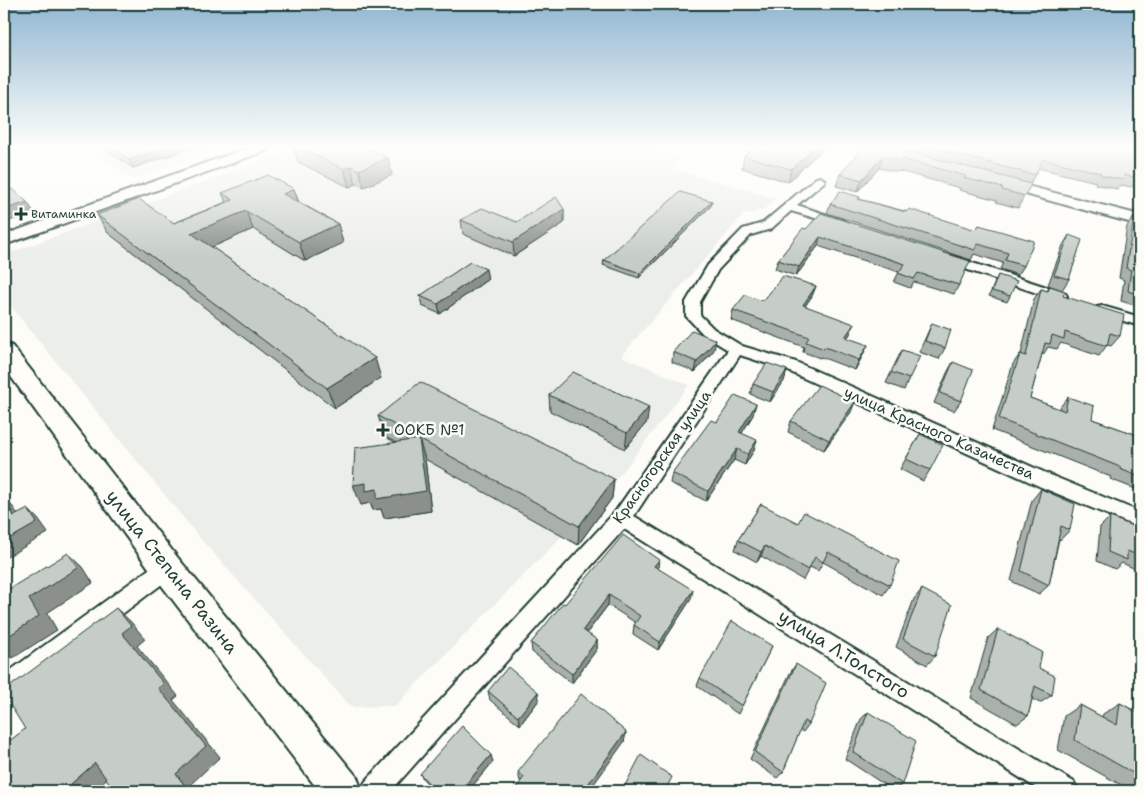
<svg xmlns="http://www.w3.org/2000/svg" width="1144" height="795" font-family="'Shantell Sans',sans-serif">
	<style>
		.built { fill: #eceee9 }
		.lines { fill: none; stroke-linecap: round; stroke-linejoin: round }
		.minor-casing { stroke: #1f3d34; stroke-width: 4 }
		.tertiary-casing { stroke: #1f3d34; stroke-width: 4 }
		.secondary-casing { stroke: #1f3d34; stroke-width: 4 }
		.minor { fill: #fdfcf7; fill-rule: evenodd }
		.tertiary { fill: #fdfcf7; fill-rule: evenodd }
		.secondary { fill: #fdfcf7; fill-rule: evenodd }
		.wall { fill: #aab0ab; stroke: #1f3d34 }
		.shaded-wall { fill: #8b908b; stroke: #1f3d34 }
		.building { fill: #c6cdc7; stroke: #1f3d34 }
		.poi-dot { fill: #1f3d34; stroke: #fdfcf7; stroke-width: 2 }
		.labels { text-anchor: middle; stroke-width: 5; stroke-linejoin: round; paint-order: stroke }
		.far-poi-label { font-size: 12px; fill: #1f3d34; stroke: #fdfcf7; text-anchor: start }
		.poi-label { font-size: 15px; fill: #1f3d34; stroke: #fdfcf7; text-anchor: start }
		.street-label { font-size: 15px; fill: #1f3d34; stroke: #fdfcf7 }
		.near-street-label { font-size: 18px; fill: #1f3d34; stroke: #fdfcf7 }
	</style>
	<rect width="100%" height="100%" fill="#fdfcf7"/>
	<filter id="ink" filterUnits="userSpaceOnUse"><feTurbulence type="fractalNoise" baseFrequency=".02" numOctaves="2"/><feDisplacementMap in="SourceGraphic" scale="10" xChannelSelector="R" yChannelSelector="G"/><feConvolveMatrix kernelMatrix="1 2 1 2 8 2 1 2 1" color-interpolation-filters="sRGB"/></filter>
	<g filter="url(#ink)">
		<!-- built -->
		<path class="built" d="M 109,146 L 229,146 L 133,179 L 92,151 Z
			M 302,146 L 648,146 L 682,159 L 672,169 L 775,198 L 764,210 L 743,215 L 621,356 L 689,385 L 620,475 L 597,490 L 613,499 L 578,545 L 562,536 L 395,706 L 351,707 L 199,537 L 4,298 L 4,255 Z"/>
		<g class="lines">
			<!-- minor casing -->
			<g class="minor-casing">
				<path id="minor" d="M 820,177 L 825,180 L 824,182 L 797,205 L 843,220 L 845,222 L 843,224 L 835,224 L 791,211 L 771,229 L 751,235 L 718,270 L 700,302 L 700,315 L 714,329 L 742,346 L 796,362 L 1055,477 L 1140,512 L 1140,528 L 1041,487 L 786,370 L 740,355 L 634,516 L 1074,782 L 1078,791 L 1041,791 L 624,529 L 391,791 L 361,791 L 365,782 L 615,512 L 728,350 L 704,335 L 686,316 L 686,302 L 708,265 L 743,229 L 763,223 L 816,178 Z
					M 948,255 L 1065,293 L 1067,296 L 1060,300 L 1055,299 L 944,262 L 942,259 Z
					M 1102,306 L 1140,317 L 1140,326 L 1097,313 L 1095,310 L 1097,307 Z
					M 167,559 L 174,561 L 177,568 L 174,575 L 12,697 L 4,701 L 4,675 L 160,561 Z"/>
			</g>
			<!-- tertiary casing -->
			<g class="tertiary-casing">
				<path id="tertiary" d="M 253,146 L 272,146 L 271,149 L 4,245 L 4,235 Z
					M 1000,179 L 1140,215 L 1140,225 L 995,186 L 993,183 L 995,180 Z"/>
			</g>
			<!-- secondary casing -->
			<g class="secondary-casing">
				<path id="secondary" d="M 4,344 L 12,346 L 178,558 L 357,777 L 362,791 L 319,791 L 156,578 L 4,367 Z"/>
			</g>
			<!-- minor -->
			<use href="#minor" class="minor"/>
			<!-- tertiary -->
			<use href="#tertiary" class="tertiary"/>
			<!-- secondary -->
			<use href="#secondary" class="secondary"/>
		</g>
		<!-- wall -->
		<path class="wall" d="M 105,146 L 197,146 L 133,168 L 106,149 Z
			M 293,146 L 362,146 L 388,158 L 392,175 L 364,187 L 356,184 L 349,187 L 298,162 Z
			M 826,146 L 788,182 L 742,168 L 744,156 Z
			M 890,146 L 1140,146 L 1140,170 L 1138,178 L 1132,187 L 1120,185 L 1117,189 L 1095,184 L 1096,182 L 1038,168 L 1018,208 L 996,202 L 997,200 L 959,190 L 960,188 L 899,171 L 898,172 L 879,168 L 857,192 L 836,186 L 840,174 Z
			M 294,189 L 299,202 L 338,224 L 343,243 L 305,261 L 253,229 L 212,247 L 381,378 L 335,408 L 108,233 L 97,215 L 174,223 L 226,202 L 222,193 Z
			M 860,197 L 859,199 L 976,230 L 979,225 L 1024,266 L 1018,275 L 1000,269 L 1003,263 L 974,254 L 971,260 L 827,213 L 830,204 Z
			M 711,206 L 639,278 L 603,265 L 604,260 Z
			M 564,209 L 564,223 L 514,256 L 463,234 L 461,220 L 517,222 Z
			M 821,213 L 959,285 L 954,294 L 914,282 L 910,288 L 894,282 L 899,272 L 818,246 L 796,276 L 775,269 L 778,260 Z
			M 1134,217 L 1140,218 L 1140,307 L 1121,301 L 1124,280 L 1119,278 L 1127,226 Z
			M 1069,235 L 1069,279 L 1062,290 L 1048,285 L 1063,245 Z
			M 998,275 L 1010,296 L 1007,302 L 989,296 Z
			M 488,279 L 440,314 L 422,306 L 420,296 Z
			M 816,286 L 812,296 L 805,306 L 850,334 L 847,338 L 863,355 L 855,370 L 821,357 L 820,358 L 803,352 L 804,347 L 731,320 L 733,310 Z
			M 1050,286 L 1063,296 L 1120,336 L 1111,346 L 1107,345 L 1099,356 L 1061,343 L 1057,349 L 1048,347 L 1043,355 L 1042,354 L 1030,398 L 1059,409 L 1060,407 L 1068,397 L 1092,419 L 1140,436 L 1140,488 L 1138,490 L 1110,479 L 1111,477 L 992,430 L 1013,364 L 1020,354 L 1021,354 L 1034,299 L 1041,289 L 1047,291 Z
			M 932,323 L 945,348 L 939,359 L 919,352 Z
			M 714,350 L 695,372 L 672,362 L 673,352 Z
			M 902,350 L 909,379 L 904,390 L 886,383 Z
			M 953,362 L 961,401 L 954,411 L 934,403 L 947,373 Z
			M 787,370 L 784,381 L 770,402 L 750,394 L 753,384 Z
			M 549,395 L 647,422 L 625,449 L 550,411 Z
			M 851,412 L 824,450 L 788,432 L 791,421 Z
			M 753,415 L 742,433 L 754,450 L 745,465 L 734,460 L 706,501 L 670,483 L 672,473 L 717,422 Z
			M 378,416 L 614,479 L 612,498 L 578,545 L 425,459 L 431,511 L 384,518 L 381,509 L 373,510 L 370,503 L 361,505 L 395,442 L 385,437 Z
			M 920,434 L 930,470 L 923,481 L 900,469 Z
			M 1041,489 L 1070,530 L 1060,540 L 1059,539 L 1049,585 L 1039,594 L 1011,581 L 1032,500 Z
			M 761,504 L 890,585 L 883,595 L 823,562 L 818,571 L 810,567 L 803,580 L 761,556 L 757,562 L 735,550 L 738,540 Z
			M 1110,517 L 1140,529 L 1140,571 L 1122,563 L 1115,569 L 1097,561 L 1100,527 Z
			M 658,568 L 691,599 L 658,650 L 633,634 L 634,625 L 636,623 L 608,605 L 587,633 L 597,640 L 597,649 L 572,683 L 532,652 L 531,643 L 565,604 Z
			M 922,589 L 935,656 L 927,665 L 896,647 L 914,599 Z
			M 998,629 L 1039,668 L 1052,695 L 1040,703 L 1032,699 L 1028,716 L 1017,724 L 971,698 L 988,638 Z
			M 772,646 L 738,714 L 697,686 L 700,678 Z
			M 796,664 L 809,724 L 803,732 L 800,730 L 783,772 L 777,778 L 750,759 L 790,673 Z
			M 488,691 L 538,692 L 539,700 L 520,725 L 490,700 Z
			M 1120,703 L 1140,714 L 1140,791 L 1132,791 L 1058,750 L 1064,716 L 1080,705 L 1102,717 L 1103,714 Z
			M 868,712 L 902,784 L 894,791 L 845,759 L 861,719 Z
			M 626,732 L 624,742 L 521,781 L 520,781 L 518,772 Z
			M 493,762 L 468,791 L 434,791 L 424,780 L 420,774 Z"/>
		<!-- shaded-wall -->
		<path class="shaded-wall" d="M 171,146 L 197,146 L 133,168 L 129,160 Z
			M 817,146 L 826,146 L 788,182 L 791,169 Z
			M 883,156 L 879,168 L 857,192 L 862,180 Z
			M 388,158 L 392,175 L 364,187 L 359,170 Z
			M 351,166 L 356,184 L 349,187 L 344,169 Z
			M 294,189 L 300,208 L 283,194 Z
			M 712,201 L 711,206 L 639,278 L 640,273 Z
			M 27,202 L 34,212 L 4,223 L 4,210 Z
			M 564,209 L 564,223 L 514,256 L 513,242 Z
			M 246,211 L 253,229 L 201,252 L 191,233 Z
			M 338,224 L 343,243 L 305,261 L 299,242 Z
			M 820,237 L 818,246 L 796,276 L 799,267 Z
			M 486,269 L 488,279 L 440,314 L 438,304 Z
			M 816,286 L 812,296 L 799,315 L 803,305 Z
			M 854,324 L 850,334 L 841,347 L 845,337 Z
			M 716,340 L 714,350 L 695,372 L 697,362 Z
			M 868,345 L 863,355 L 855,370 L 859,360 Z
			M 375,358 L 381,378 L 335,408 L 327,388 Z
			M 787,370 L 784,381 L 770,402 L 773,392 Z
			M 855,402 L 851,412 L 824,450 L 829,440 Z
			M 756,404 L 753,415 L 736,442 L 739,432 Z
			M 649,407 L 647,422 L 625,449 L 627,433 Z
			M 419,439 L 425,459 L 431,511 L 384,518 L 381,509 L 373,510 L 370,503 L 361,505 L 353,485 Z
			M 757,440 L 754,450 L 745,465 L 748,454 Z
			M 737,449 L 734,460 L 706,501 L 708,491 Z
			M 614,479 L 612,498 L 578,545 L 579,526 Z
			M 4,498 L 13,507 L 25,526 L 14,516 Z
			M 28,509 L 38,519 L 48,533 L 5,558 L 4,557 L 4,542 Z
			M 765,546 L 761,556 L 757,562 L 761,552 Z
			M 68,553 L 83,567 L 93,583 L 47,613 L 57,630 L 13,658 L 4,652 L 4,639 L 29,599 Z
			M 659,560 L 658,569 L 654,566 Z
			M 693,590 L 691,599 L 658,650 L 660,642 Z
			M 609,595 L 608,605 L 582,639 L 583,630 Z
			M 116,608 L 131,622 L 145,639 L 137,646 L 178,696 L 173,700 L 220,757 L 191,784 L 197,791 L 189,791 L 176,774 L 158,688 L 122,633 Z
			M 597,640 L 597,649 L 572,683 L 572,674 Z
			M 538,692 L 539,700 L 520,725 L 518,717 Z
			M 626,732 L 624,742 L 589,791 L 583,791 Z
			M 491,755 L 493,762 L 468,791 L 460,791 Z
			M 95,763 L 113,773 L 93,791 L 75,791 L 71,784 Z"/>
		<!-- building -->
		<path class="building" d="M 110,146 L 171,146 L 129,160 Z
			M 296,146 L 362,146 L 388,158 L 359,170 L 351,166 L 344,169 Z
			M 755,146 L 817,146 L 791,169 L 744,156 Z
			M 865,146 L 888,146 L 1031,184 L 1025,196 L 1002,190 L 1003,188 L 964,178 L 966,176 L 903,159 L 902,161 L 883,156 L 862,180 L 840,174 Z
			M 924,146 L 1140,146 L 1140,167 L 1138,178 L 1124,175 L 1123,180 L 1100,175 L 1101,173 L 1043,159 L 1035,175 Z
			M 268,175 L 294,189 L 283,194 L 338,224 L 299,242 L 246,211 L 191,233 L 375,358 L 327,388 L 97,215 L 139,199 L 174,223 L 233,200 L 222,193 Z
			M 13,189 L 27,202 L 4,210 L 4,192 Z
			M 840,191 L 860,197 L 858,199 L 906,212 L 909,209 L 976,230 L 979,225 L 1034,241 L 1024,266 L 1005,260 L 1008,253 L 978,244 L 975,250 L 830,204 Z
			M 680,192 L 712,201 L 640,273 L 604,260 Z
			M 556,197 L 564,209 L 513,242 L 461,220 L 482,208 L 517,222 Z
			M 821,213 L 970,261 L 959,285 L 918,273 L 914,279 L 898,273 L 905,264 L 820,237 L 799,267 L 778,260 L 803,228 L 806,229 Z
			M 1134,217 L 1140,218 L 1140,295 L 1128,291 L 1131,270 L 1126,268 Z
			M 1069,235 L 1082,240 L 1069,279 L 1054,275 Z
			M 470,262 L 486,269 L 438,304 L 420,296 Z
			M 998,275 L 1017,281 L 1010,296 L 992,291 Z
			M 783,276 L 816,286 L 803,305 L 854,324 L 845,337 L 868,345 L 859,360 L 825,347 L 824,349 L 806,342 L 809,337 L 733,310 L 745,295 L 763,301 Z
			M 1050,286 L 1065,291 L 1063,296 L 1124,315 L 1120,336 L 1110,333 L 1107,346 L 1065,332 L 1064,339 L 1052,335 L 1050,344 L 1045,343 L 1030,398 L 1065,411 L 1068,397 L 1094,406 L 1092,419 L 1140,436 L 1140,477 L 1120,469 L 1120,467 L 999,419 L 1020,354 L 1026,356 L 1041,289 L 1048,291 Z
			M 932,323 L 951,330 L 945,348 L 925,341 Z
			M 692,330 L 716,340 L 697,362 L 673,352 Z
			M 902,350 L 920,356 L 909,379 L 891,372 Z
			M 953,362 L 973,370 L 961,401 L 940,393 Z
			M 767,363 L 787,370 L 773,392 L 753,384 Z
			M 573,372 L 649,407 L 627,433 L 549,395 Z
			M 420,382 L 614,479 L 579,526 L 419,439 L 426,491 L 377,499 L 377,489 L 366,491 L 366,483 L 353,485 L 355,448 L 420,439 L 378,416 Z
			M 819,385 L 855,402 L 829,440 L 791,421 Z
			M 735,395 L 756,404 L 739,432 L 757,440 L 748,454 L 737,449 L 708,491 L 672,473 L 711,420 L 717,422 Z
			M 920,434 L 943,445 L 930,470 L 906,459 Z
			M 1041,489 L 1075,504 L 1070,530 L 1061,526 L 1049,585 L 1021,571 Z
			M 4,500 L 14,516 L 28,509 L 37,523 L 4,542 Z
			M 761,504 L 798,523 L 804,512 L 899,561 L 890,585 L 828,552 L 823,562 L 815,557 L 808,570 L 765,546 L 761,552 L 738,540 Z
			M 1110,517 L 1140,529 L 1140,556 L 1127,551 L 1127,560 L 1108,552 Z
			M 623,535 L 659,560 L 654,566 L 693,590 L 660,642 L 634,625 L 640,616 L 609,595 L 583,630 L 597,640 L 572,674 L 531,643 L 563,603 L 565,604 Z
			M 68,553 L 78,568 L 29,599 L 39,616 L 4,639 L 4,592 Z
			M 922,589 L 952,605 L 935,656 L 903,639 Z
			M 116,608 L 131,626 L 122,633 L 164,684 L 158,688 L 206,746 L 176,774 L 189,791 L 115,791 L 95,763 L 71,784 L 75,791 L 4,791 L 4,745 L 25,729 L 4,695 L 4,691 Z
			M 732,621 L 772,646 L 742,706 L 700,678 Z
			M 998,629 L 1042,652 L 1039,668 L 1055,676 L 1052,695 L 1035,686 L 1028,716 L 981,690 Z
			M 796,664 L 826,683 L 809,724 L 804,721 L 783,772 L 755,752 Z
			M 508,667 L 538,692 L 518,717 L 488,691 Z
			M 581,694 L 626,732 L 583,791 L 514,791 L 524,777 L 518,772 Z
			M 1120,703 L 1140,714 L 1140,777 L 1075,740 L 1080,705 L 1117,725 Z
			M 868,712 L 916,741 L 902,784 L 853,752 Z
			M 462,726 L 491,755 L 460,791 L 436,791 L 420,774 Z
			M 641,755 L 672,777 L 665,791 L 622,791 Z"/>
	</g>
	<!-- sky -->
	<linearGradient id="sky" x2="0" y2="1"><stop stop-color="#91b6d2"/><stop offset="0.57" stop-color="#fefefb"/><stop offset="1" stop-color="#fefefb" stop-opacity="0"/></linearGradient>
	<rect width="1144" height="258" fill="url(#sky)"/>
	<!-- markers -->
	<g class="poi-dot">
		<path d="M18.5 206.5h5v5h5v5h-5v5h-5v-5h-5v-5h5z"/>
		<path d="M380.5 422.5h5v5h5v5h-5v5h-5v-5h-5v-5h5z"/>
	</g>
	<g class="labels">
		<!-- far-poi labels -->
		<g class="far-poi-label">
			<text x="31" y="218">Витаминка</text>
		</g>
		<!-- poi labels -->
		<g class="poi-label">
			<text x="394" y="435">ООКБ №1</text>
		</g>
		<!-- street labels -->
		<g class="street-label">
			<text transform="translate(939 433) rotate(24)" y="5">улица Красного Казачества</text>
			<text transform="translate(662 457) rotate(-55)" y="5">Красногорская улица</text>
		</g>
		<!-- near-street labels -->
		<g class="near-street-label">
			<text transform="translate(172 572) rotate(52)" y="6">улица Степана Разина</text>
			<text transform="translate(844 654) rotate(32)" y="6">улица Л.Толстого</text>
		</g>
	</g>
	<!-- margin -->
	<rect width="1144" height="795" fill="none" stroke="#fdfcf7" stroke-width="20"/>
	<rect x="10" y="10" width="1124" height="775" fill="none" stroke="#1f3d34" stroke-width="2" filter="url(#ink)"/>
</svg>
